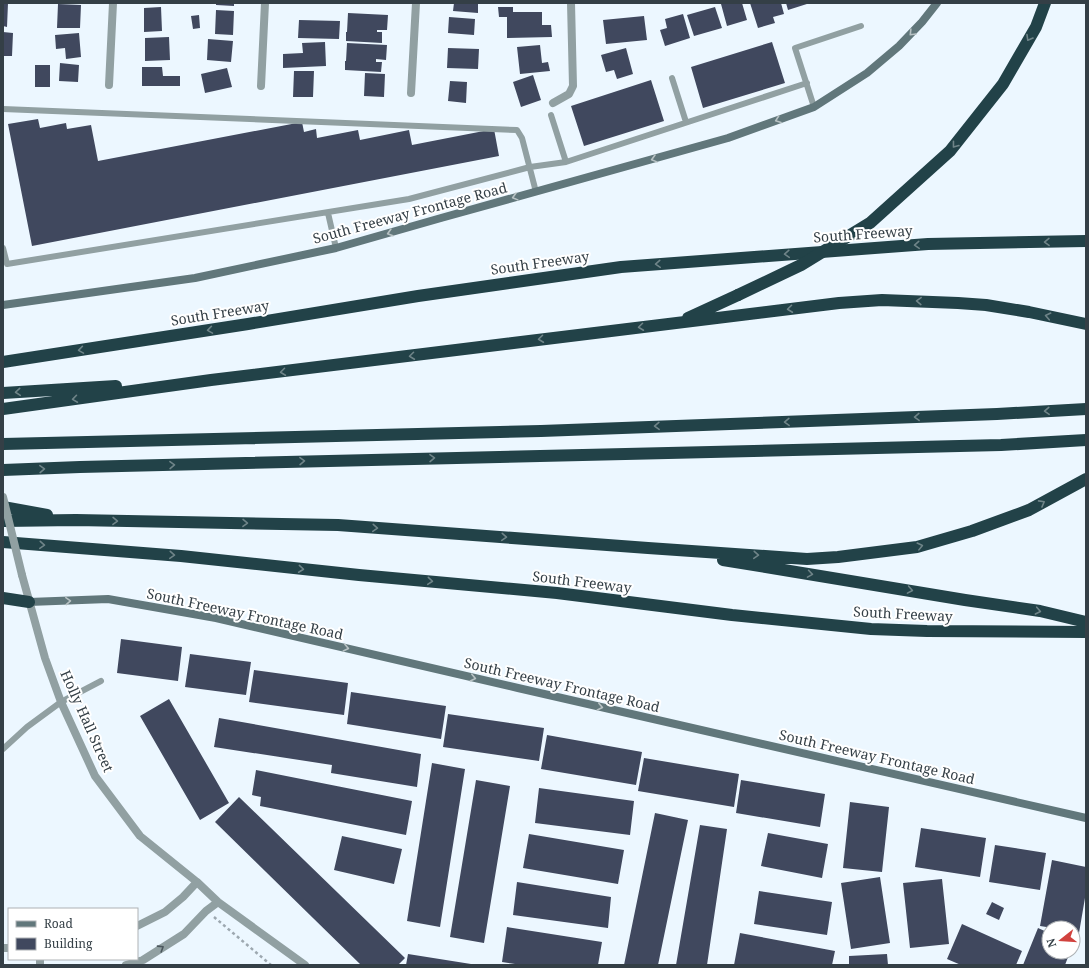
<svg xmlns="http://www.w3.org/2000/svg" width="1089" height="968" font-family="'Noto Serif',serif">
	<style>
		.building { fill: #40485e }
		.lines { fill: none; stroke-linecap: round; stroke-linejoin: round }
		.path { stroke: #9da8b0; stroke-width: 2.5; stroke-dasharray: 3 3; stroke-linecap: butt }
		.service { stroke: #91a0a2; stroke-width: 6 }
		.minor { stroke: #91a0a2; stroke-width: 8 }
		.tertiary { stroke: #91a0a2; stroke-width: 8 }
		.secondary { stroke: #61777b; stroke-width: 8 }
		.motorway { stroke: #224248; stroke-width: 12 }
		.tertiary-bridge { stroke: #91a0a2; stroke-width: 8 }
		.motorway-bridge { stroke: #224248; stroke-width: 12 }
		.oneway { stroke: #b8c2c4 }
		.oneway2 { stroke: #6f8488 }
		.oneway3 { stroke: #4b575d }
		.labels { text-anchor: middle; stroke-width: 4; stroke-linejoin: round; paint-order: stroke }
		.street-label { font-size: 14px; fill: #343f46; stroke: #fff }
	</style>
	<rect width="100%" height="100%" fill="#ecf7ff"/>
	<!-- building -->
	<path class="building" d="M 3,3 L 8,3 L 7,27 L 3,26 Z
		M 216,3 L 234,3 L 234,6 L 216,5 Z
		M 454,3 L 478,3 L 478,13 L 453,11 Z
		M 725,3 L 742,3 L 747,20 L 727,26 L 721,4 Z
		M 750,3 L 781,3 L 784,14 L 773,17 L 775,23 L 758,28 Z
		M 786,3 L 810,3 L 788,10 Z
		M 58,4 L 81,5 L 80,28 L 57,28 Z
		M 161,7 L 162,31 L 144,32 L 144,8 Z
		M 498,7 L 513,7 L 513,12 L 542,12 L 542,25 L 551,25 L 552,37 L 507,38 L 507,17 L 499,17 Z
		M 715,7 L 722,28 L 694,36 L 687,15 Z
		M 216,10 L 234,11 L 233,35 L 215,34 Z
		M 348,13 L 388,15 L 387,30 L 377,30 L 377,32 L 382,32 L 382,43 L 346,41 L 346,32 L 347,32 Z
		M 683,14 L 690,38 L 665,46 L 660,30 L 667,28 L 665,19 Z
		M 199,15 L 200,28 L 193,29 L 191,16 Z
		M 644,16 L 647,40 L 606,44 L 603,20 Z
		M 449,17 L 475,19 L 474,35 L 448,33 Z
		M 299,20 L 340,21 L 339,39 L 298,38 Z
		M 3,32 L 13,33 L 12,56 L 3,56 Z
		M 79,33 L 81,57 L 66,59 L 65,48 L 56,49 L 55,35 Z
		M 169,37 L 170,60 L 145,61 L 145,38 Z
		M 208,39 L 233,41 L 231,62 L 207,60 Z
		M 325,42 L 326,66 L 283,68 L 283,54 L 303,53 L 302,43 Z
		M 772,42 L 785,83 L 703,108 L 691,67 Z
		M 347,43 L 387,45 L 386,60 L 376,59 L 376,62 L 382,62 L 381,72 L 345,70 L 345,61 L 346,61 Z
		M 540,45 L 542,63 L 548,62 L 550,71 L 520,74 L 517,47 Z
		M 448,48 L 479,49 L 478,69 L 447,68 Z
		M 626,48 L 633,74 L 617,79 L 614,70 L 606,72 L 601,55 Z
		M 60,63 L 79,65 L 78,82 L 59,81 Z
		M 35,65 L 50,65 L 50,87 L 35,87 Z
		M 142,67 L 162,67 L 163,76 L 180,76 L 180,86 L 142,86 Z
		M 227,68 L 232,87 L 205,93 L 201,74 Z
		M 294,71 L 314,71 L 313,97 L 293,97 Z
		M 365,73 L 385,74 L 384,97 L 364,96 Z
		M 533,75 L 541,100 L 521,107 L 513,82 Z
		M 651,80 L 664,121 L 584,146 L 571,106 Z
		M 450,81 L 467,82 L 466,103 L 448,101 Z
		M 38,119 L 40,128 L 66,123 L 67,129 L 91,125 L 98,161 L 302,122 L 304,132 L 316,129 L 317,138 L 358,130 L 360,140 L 409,130 L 412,145 L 494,129 L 499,156 L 32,246 L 8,124 Z
		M 121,639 L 182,647 L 178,681 L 117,673 Z
		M 190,654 L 251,662 L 246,695 L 185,687 Z
		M 254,670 L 348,683 L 344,715 L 249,702 Z
		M 351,692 L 446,706 L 441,739 L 347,724 Z
		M 169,699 L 229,803 L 200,820 L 140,716 Z
		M 448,714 L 544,728 L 539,761 L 443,747 Z
		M 219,718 L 421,754 L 417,787 L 331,773 L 332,765 L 214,747 Z
		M 547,735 L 642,752 L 636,785 L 541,769 Z
		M 644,758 L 739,774 L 734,807 L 638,791 Z
		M 432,763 L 465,769 L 440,927 L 407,921 Z
		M 256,770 L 412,801 L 406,835 L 260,806 L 261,797 L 252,795 Z
		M 476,780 L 510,786 L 484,943 L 450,937 Z
		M 741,780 L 825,794 L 820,827 L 736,813 Z
		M 539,788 L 634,801 L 630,835 L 535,823 Z
		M 239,797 L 405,958 L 398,965 L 361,965 L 215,822 Z
		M 850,802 L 889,807 L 882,872 L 843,868 Z
		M 655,813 L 688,820 L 658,965 L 624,965 Z
		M 700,825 L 727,829 L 707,965 L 676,965 Z
		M 921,828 L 986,838 L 980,877 L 915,867 Z
		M 768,833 L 828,844 L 822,878 L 761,866 Z
		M 529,834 L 624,850 L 618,884 L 523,868 Z
		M 342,836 L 402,849 L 394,884 L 334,870 Z
		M 995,845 L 1046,853 L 1040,890 L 989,882 Z
		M 1052,860 L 1086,867 L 1086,892 L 1079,933 L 1073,932 L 1073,928 L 1053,928 L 1040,926 Z
		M 880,877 L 890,943 L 851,949 L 841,883 Z
		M 942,879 L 949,944 L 910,948 L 903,883 Z
		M 517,882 L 611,897 L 608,928 L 513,915 Z
		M 759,891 L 832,902 L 827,935 L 754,924 Z
		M 992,902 L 1004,908 L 999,920 L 986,914 Z
		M 962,924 L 1022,951 L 1016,965 L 961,965 L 947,959 Z
		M 507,927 L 602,942 L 598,965 L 522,965 L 502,962 Z
		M 1038,928 L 1049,933 L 1049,952 L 1070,952 L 1065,965 L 1023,965 Z
		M 740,933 L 835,951 L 832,965 L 734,965 Z
		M 408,954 L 471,964 L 471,965 L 406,965 Z
		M 887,954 L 888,965 L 849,965 L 849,956 Z"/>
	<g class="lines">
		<!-- path -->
		<path class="path" d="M 214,917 L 271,965"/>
		<!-- service -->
		<path class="service" d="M 672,78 L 686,122
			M 814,107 L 795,48 L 861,26
			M 3,109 L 517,130 L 522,138 L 536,192
			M 551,115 L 566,162
			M 328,213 L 336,248
			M 3,248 L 7,264 L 409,199 L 530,167 L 566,162 L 807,83
			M 3,749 L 27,727 L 61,702 L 101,681"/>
		<!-- minor -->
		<path class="minor" d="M 109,85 L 113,3
			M 261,86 L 265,3
			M 411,93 L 416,3
			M 553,103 L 569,94 L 573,86 L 571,3"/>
		<!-- tertiary -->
		<path class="tertiary" d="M 22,575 L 45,658 L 61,702 L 95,776 L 140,836 L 197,882 L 218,902 L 305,965
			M 137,926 L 165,912 L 183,897 L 197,882
			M 3,948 L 9,948
			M 40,965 L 40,959
			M 126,965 L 143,960 L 184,934 L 206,911 L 218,902"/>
		<!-- secondary -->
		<path class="secondary" d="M 3,305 L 195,278 L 336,248 L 441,218 L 728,138 L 814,107 L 867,73 L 899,46 L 922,22 L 937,3
			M 29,602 L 108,599 L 216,618 L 518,688 L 1086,818"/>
		<!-- motorway -->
		<path class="motorway" d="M 688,318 L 738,295
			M 3,362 L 248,324 L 418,296 L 621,267 L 928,244 L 1086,241
			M 3,393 L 116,386
			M 3,409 L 211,380 L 839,303 L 882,300 L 958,303 L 986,305 L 1029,312 L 1086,324
			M 3,444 L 541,431 L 997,414 L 1086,409
			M 3,470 L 80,467 L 1001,445 L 1086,440
			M 3,507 L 47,515
			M 3,521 L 76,520 L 338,525 L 648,548 L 807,559 L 838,557 L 917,547 L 972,531 L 1029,510 L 1086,479
			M 3,542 L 181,556 L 359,575 L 557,593 L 732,615 L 871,629 L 927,631 L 1086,632
			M 723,560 L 965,600 L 1040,611 L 1086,622
			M 3,598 L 29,602"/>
		<!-- tertiary-bridge -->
		<path class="tertiary-bridge" d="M 3,497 L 22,575"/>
		<!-- motorway-bridge -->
		<path class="motorway-bridge" d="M 738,295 L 801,265 L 870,223 L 950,151 L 1003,84 L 1036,27 L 1045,3"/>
	</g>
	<!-- one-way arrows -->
	<defs><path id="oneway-chevron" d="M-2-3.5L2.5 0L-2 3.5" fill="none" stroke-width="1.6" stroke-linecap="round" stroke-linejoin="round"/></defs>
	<g class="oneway">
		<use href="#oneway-chevron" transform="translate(912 33) rotate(134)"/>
		<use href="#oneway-chevron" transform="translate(778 120) rotate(160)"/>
		<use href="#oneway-chevron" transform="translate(654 159) rotate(165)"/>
		<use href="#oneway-chevron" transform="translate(515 197) rotate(165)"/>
		<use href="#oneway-chevron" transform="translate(390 233) rotate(164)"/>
		<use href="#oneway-chevron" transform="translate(68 601) rotate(-3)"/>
		<use href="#oneway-chevron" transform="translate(346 648) rotate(13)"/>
		<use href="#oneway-chevron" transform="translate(473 678) rotate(13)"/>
		<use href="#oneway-chevron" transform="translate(600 707) rotate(13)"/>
	</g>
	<g class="oneway2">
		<use href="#oneway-chevron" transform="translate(1029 38) rotate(120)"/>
		<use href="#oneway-chevron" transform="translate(955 145) rotate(128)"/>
		<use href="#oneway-chevron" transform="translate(1047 242) rotate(179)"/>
		<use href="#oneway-chevron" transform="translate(917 245) rotate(176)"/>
		<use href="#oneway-chevron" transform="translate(787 254) rotate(176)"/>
		<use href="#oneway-chevron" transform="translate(658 264) rotate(176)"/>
		<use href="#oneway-chevron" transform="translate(919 301) rotate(-178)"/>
		<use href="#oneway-chevron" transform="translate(790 309) rotate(173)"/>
		<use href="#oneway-chevron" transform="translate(1048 316) rotate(-168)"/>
		<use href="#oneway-chevron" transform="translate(641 327) rotate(173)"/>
		<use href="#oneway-chevron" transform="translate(210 330) rotate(171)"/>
		<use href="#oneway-chevron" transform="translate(541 339) rotate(173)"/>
		<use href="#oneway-chevron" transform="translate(81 350) rotate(171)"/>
		<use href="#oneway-chevron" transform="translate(412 356) rotate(173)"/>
		<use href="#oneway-chevron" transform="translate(283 372) rotate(173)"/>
		<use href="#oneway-chevron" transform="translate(18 392) rotate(175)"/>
		<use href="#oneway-chevron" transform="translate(75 399) rotate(172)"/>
		<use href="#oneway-chevron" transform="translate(1047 411) rotate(177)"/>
		<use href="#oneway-chevron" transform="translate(917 417) rotate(178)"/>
		<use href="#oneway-chevron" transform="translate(787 422) rotate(178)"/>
		<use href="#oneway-chevron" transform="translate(657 426) rotate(178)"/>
		<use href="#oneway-chevron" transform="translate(432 458) rotate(-1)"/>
		<use href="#oneway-chevron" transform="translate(302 461) rotate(-1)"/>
		<use href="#oneway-chevron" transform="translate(172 465) rotate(-1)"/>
		<use href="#oneway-chevron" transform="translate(42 469) rotate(-2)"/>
		<use href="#oneway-chevron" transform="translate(1042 503) rotate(-29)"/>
		<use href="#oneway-chevron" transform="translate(115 521) rotate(1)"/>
		<use href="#oneway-chevron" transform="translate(245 523) rotate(1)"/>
		<use href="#oneway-chevron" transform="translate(375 528) rotate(4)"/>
		<use href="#oneway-chevron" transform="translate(504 537) rotate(4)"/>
		<use href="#oneway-chevron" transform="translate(42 545) rotate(4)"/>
		<use href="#oneway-chevron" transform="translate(920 546) rotate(-14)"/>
		<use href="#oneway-chevron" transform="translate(172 555) rotate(4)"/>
		<use href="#oneway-chevron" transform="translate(756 555) rotate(4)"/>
		<use href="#oneway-chevron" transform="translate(301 569) rotate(6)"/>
		<use href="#oneway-chevron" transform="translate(810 574) rotate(9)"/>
		<use href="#oneway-chevron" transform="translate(430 581) rotate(5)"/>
		<use href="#oneway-chevron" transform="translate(910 590) rotate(10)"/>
		<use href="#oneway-chevron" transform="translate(1038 611) rotate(11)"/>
	</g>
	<use class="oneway3" href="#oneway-chevron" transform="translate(161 948) rotate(-32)"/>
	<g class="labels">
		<!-- street labels -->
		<g class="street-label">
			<text transform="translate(410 213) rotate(-15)" y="5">South Freeway Frontage Road</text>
			<text transform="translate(863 234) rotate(-4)" y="5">South Freeway</text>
			<text transform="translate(540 263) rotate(-8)" y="5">South Freeway</text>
			<text transform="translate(220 313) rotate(-9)" y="5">South Freeway</text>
			<text transform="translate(582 582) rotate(7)" y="5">South Freeway</text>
			<text transform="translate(245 614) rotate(12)" y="5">South Freeway Frontage Road</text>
			<text transform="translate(903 614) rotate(3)" y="5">South Freeway</text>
			<text transform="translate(562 685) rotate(13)" y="5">South Freeway Frontage Road</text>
			<text transform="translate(87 721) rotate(66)" y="5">Holly Hall Street</text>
			<text transform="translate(877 757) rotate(13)" y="5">South Freeway Frontage Road</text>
		</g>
	</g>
	<!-- border -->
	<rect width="1089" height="968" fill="none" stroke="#343f46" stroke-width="8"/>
	<!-- legend -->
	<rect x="8" y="908" width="130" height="52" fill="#ffffff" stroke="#aeb2b5"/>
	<rect x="16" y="921" width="20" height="6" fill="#61777b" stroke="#aeb2b5"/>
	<text x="44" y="928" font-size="12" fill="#343f46">Road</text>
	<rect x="16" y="938" width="20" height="12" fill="#40485e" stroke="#aeb2b5"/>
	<text x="44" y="948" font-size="12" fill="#343f46">Building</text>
	<!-- north arrow -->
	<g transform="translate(1061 940) rotate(253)"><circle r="19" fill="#ffffff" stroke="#aeb2b5"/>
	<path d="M0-3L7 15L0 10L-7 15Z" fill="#d1423e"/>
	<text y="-6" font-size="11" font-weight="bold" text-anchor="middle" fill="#343f46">N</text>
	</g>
</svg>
